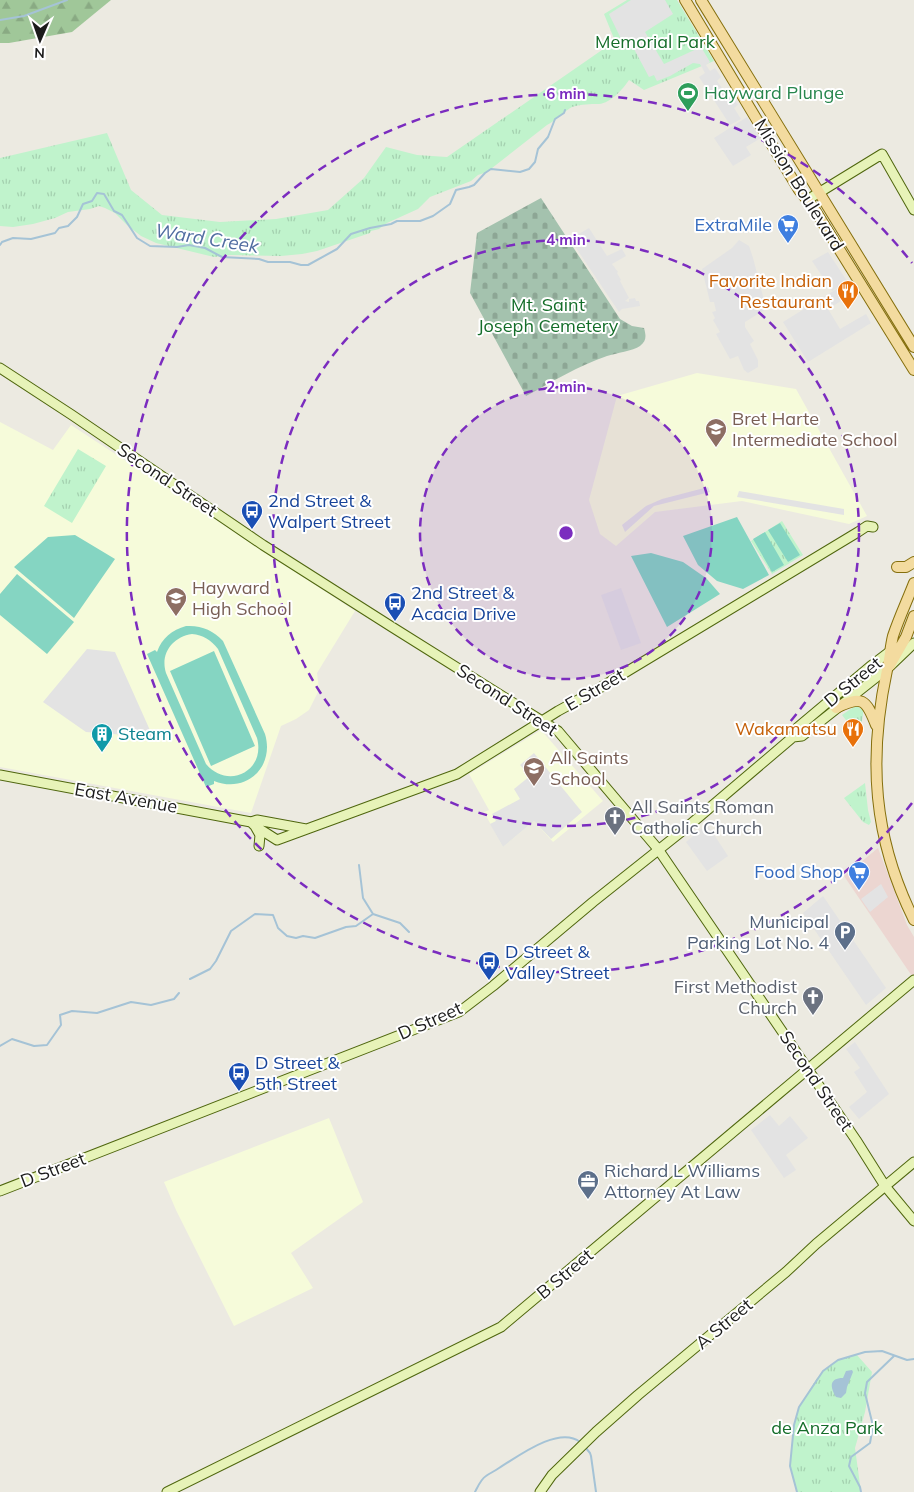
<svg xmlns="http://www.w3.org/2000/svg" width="914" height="1492" font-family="Mulish,sans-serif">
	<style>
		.commercial { fill: #ecd6d1 }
		.education { fill: #f6fbda }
		.forest { fill: url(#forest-firs) }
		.cemetery { fill: url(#cemetery-stones) }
		.park { fill: url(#park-tufts) }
		.pitch { fill: #85d5c2; fill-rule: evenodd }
		.parking { fill: #e3e3e3 }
		.water { fill: #a5c3d6 }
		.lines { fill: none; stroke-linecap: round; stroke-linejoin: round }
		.stream { stroke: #a5c3d6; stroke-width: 2 }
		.secondary-casing { stroke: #4f660e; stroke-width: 11 }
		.primary-casing { stroke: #856f0d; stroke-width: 12 }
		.secondary { stroke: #e7f3b8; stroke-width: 9 }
		.primary { stroke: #f3db9f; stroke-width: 10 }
		.ring { fill: none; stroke: #7b2cbf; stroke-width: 2.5; stroke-dasharray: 9 6 }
		.labels { text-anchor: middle; stroke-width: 4; stroke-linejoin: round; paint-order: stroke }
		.park-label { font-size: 18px; fill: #146d29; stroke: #fff }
		.leisure-label { font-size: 18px; fill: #27864d; stroke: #fff; text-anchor: start }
		.street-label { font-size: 18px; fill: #1b1b1b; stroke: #fff }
		.shop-label { font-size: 18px; fill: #366cbe; stroke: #fff; text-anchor: end }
		.food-label { font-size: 18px; fill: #c56008; stroke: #fff; text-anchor: end }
		.education-label { font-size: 18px; fill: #785e54; stroke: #fff; text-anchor: start }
		.transit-label { font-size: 18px; fill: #164399; stroke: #fff; text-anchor: start }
		.culture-label { font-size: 18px; fill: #0d838f; stroke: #fff; text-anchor: start }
		.worship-label { font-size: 18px; fill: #5b616d; stroke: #fff; text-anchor: start }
		.service-label { font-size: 18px; fill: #4e5e75; stroke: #fff; text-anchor: end }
		.water-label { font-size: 19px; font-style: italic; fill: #516da1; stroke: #fff }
		.centre { fill: #7b2cbf; stroke: #fff; stroke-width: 2.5 }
		.ring-label { font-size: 15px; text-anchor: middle; font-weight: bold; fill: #7b2cbf; stroke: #fff; stroke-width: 4; stroke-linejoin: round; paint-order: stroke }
	</style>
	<defs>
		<pattern id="forest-firs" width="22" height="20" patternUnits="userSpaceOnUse" patternTransform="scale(1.25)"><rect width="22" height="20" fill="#a0c799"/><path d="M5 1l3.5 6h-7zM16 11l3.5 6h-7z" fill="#89aa83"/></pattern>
		<pattern id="cemetery-stones" width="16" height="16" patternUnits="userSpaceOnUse" patternTransform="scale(1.25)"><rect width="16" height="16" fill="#a4c2ae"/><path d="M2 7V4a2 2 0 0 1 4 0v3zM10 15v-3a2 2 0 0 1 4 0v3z" fill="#8da695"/></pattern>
		<pattern id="park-tufts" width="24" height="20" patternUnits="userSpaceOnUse" patternTransform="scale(1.25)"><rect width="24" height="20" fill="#c0f3cc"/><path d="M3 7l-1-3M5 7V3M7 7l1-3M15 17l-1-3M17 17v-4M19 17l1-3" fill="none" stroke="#a4d0af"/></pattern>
	</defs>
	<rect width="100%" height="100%" fill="#eceae1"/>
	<!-- commercial -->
	<path class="commercial" d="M 878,848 L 907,925 L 914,937 L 914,979 L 844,876 Z"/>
	<!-- education -->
	<path class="education" d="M 697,373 L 796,389 L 867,516 L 849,524 L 742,501 L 655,512 L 616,546 L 600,534 L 589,500 L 617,396 Z
		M 0,422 L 53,450 L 71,425 L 355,611 L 317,673 L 319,690 L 309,710 L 296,719 L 281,726 L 251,813 L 0,767 Z
		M 541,730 L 603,801 L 553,842 L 534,821 L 503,847 L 484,812 L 489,810 L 469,774 Z
		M 329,1118 L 363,1202 L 291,1253 L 313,1288 L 234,1326 L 176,1210 L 164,1182 Z"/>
	<!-- forest -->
	<path class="forest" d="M 0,0 L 111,0 L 72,32 L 9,43 L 0,43 Z"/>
	<!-- cemetery -->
	<path class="cemetery" d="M 541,198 L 620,319 L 632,326 L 644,328 C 646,335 647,341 640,346 C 633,351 616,353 607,356 C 578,366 552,382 526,396 L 470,293 L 477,233 Z"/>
	<!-- park -->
	<path class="park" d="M 627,0 L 677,0 L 714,61 L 644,90 L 629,80 C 623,89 611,103 599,104 C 590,104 582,104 572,107 C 566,110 555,121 547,125 L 487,172 L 478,175 L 471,181 L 430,197 L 418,209 L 387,223 L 379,229 L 371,231 L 370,233 L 317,251 L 302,254 L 281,256 L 231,255 L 214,257 L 156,243 L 141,236 L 127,225 L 115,213 L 105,208 L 99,206 L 90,209 L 68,212 L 55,218 L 33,224 L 13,227 L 0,226 L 0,158 L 107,133 L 131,190 L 162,215 L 220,222 L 276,219 L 328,210 L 364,178 L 386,147 L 417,155 L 447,157 L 615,41 L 604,14 Z
		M 78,449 L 106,466 L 72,523 L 44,506 Z
		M 782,521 L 803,555 L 772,574 L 751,541 Z
		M 857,706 L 863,710 L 863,715 L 859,737 L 842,715 L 852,708 Z
		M 865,783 L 868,810 L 871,822 L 869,825 L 863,822 L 844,798 Z
		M 857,1355 L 872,1372 L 865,1412 L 855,1448 L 861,1492 L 797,1492 L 790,1466 L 793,1429 L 799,1407 L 817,1378 L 823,1371 L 838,1360 Z"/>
	<!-- pitch -->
	<path class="pitch" d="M 737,517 L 769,575 L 743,589 L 717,581 L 698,565 L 683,536 Z
		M 780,523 L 800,555 L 788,562 L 768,530 Z
		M 765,532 L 784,565 L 772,572 L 753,539 Z
		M 75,535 L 115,559 L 74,618 L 14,567 L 48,537 Z
		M 651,553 L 683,562 L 706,578 L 720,594 L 667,627 L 631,556 Z
		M 17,574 L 74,622 L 47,654 L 0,615 L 0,594 Z
		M 186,626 C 201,625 213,630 223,641 L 265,734 C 275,767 246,794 214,781 L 214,784 L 206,787 L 147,654 L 155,650 L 157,652 C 162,638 172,630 186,626 ZM 192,634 C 203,635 211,640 218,649 L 257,738 C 266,771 228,790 206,764 L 166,673 C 160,654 172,637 192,634 Z
		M 214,651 L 255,746 L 211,766 L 170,671 Z"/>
	<!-- parking -->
	<path class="parking" d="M 631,0 L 665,0 L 673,14 L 645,32 L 664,64 L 701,47 L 710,62 L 706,65 L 710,71 L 715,68 L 721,77 L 717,81 L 726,94 L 730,92 L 738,105 L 734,108 L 741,119 L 730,125 L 699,77 L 705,73 L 700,64 L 693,63 L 670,76 L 657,81 L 654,75 L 649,77 L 634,49 L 626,49 L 609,14 Z
		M 747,117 L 761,138 L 746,147 L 751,155 L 733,166 L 714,138 Z
		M 589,228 L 607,256 L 622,249 L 626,256 L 612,264 L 618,272 L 617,273 L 621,280 L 620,281 L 629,298 L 625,301 L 629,302 L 629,299 L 635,298 L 636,301 L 639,301 L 640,306 L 622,309 L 619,312 L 570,239 Z
		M 739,240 L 749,246 L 753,258 L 764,300 L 769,307 L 745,322 L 745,327 L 754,341 L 750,344 L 758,360 L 758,367 L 748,373 L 744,370 L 738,356 L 730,359 L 716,334 L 720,332 L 713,320 L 715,318 L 712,312 L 716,311 L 714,302 L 710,302 L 702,269 L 732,248 Z
		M 828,252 L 847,281 L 832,291 L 812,261 Z
		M 848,282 L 854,293 L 828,309 L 840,329 L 866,314 L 871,323 L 808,362 L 783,322 Z
		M 708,487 L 710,492 L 654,506 L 625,532 L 622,525 L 646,506 L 662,499 Z
		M 739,491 L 844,509 L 844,515 L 737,497 Z
		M 621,588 L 641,643 L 621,650 L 601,595 Z
		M 87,649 L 115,652 L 153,737 L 86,732 L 43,702 Z
		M 534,753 L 582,812 L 551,839 L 534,821 L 503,847 L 490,824 L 496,821 L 492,814 L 520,799 L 514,789 L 530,776 L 520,765 Z
		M 707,824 L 728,856 L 707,871 L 686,842 Z
		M 881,884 L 888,897 L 870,912 L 861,899 Z
		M 823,896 L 886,988 L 866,1005 L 803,913 Z
		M 855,1042 L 889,1094 L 859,1119 L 849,1107 L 867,1092 L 854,1072 L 860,1068 L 846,1049 Z
		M 770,1115 L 779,1126 L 790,1116 L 808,1138 L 786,1155 L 796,1170 L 784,1178 L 751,1130 Z"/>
	<!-- water -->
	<path class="water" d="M 852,1370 L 853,1372 L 847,1387 L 846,1393 L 841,1398 L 836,1397 C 830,1387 829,1378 843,1378 L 846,1371 Z"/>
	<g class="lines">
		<!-- stream -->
		<path class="stream" d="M 0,20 L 24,16 L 67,0
			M 0,245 L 2,242 L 13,238 L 31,239 L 55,233 L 59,228 L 68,226 L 77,217 L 83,204 L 92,201 L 97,193 L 104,194 L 114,211 L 122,215 L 137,238 L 150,246 L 177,247 L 189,245 L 205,248 L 222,257 L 259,259 L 268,262 L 290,262 L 301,265 L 308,265 L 337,249 L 351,234 L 370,228 L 391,224 L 397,221 L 420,221 L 433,216 L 450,204 L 456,190 L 469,187 L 474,185 L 485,173 L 491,169 L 520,172 L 529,169 L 535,162 L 538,149 L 548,137 L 555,119 L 564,113 L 565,110
			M 359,865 L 363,898 L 373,914
			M 190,979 L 210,969 L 216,961 L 231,931 L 255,914 L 273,915 L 278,928 L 287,936 L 296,938 L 303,936 L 315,938 L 346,927 L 356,926 L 373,914 L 400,923 L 409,932
			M 0,1046 L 12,1039 L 34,1046 L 47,1045 L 61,1025 L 60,1015 L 72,1011 L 97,1013 L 131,1002 L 151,1005 L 174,999 L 179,993
			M 585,1447 L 590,1453 L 591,1456 L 596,1492
			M 475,1492 C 478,1486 481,1479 486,1476 C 490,1473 495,1471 499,1468 C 517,1457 559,1425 580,1442
			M 797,1492 L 790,1466 L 794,1425 L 799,1407 L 823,1371 L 838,1360 L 865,1352 L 882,1351 L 907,1360 L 914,1359
			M 861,1492 L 860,1487 L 849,1466 L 851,1457 L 870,1443 L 873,1426 L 865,1393 L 867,1382 L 894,1356"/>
		<!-- secondary casing -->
		<g class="secondary-casing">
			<path id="secondary" d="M 807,200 L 882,154 L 914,210
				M 0,368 L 72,415 L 263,545 L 392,627 L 558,731 L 658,849 L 856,1140 L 885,1186 L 914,1221
				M 793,737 L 802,736 L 888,668 L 914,643
				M 0,775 L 251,822 L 257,820 L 306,829
				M 251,822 L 255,826 L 277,840
				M 255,826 L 260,835 L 259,846
				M 277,840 L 457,774 L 558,711 L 598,689 L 858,532 L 867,526 L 873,527
				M 0,1191 L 459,1012 L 493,986 L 593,902 L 686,828 L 793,737 L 797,728 L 872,665 L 893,649
				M 167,1492 L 501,1327 L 914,980
				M 540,1492 L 552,1475 L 596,1432 L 638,1395 L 786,1272 L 816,1244 L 914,1162"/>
		</g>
		<!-- primary casing -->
		<g class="primary-casing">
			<path id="primary" d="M 685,0 L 799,190 L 813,207 L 914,370
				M 701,0 L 914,347
				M 897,567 L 906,567 L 914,562
				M 914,583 C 907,601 899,618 893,636 C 890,648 890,659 887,670 C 868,759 873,838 914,920
				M 890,665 L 906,637 L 914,616
				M 836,708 C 862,695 866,699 876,725"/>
		</g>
		<!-- secondary -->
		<use href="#secondary" class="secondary"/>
		<!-- primary -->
		<use href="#primary" class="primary"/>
	</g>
	<!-- distance rings -->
	<circle cx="566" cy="533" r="146" fill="#7b2cbf" fill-opacity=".12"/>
	<g class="ring">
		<circle cx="566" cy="533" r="146"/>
		<circle cx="566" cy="533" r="293"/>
		<path d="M912 803A439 439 0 1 1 912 263"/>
	</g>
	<!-- icons -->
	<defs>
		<g id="stadium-pin" transform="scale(1.125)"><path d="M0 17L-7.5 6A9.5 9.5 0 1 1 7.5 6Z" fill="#2e9e5b" stroke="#fff"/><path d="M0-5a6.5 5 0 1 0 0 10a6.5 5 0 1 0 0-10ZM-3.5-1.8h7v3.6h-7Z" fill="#fff"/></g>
		<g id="supermarket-pin" transform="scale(1.125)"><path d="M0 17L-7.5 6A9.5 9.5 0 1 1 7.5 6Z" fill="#3f7fe0" stroke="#fff"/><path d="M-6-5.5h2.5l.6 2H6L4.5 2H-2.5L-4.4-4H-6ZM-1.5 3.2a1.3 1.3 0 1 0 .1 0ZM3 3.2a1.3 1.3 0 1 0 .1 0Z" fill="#fff"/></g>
		<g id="restaurant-pin" transform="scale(1.125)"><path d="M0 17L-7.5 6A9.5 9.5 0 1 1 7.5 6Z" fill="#e8710a" stroke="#fff"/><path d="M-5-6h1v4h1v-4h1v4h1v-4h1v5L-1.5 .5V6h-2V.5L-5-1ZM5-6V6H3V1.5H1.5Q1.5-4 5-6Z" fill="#fff"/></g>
		<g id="school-pin" transform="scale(1.125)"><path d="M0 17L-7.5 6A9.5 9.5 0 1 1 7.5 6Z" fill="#8d6e63" stroke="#fff"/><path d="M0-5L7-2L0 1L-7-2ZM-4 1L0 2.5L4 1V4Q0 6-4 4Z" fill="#fff"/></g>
		<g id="bus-pin" transform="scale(1.125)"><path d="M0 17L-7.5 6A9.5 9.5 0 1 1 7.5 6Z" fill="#1a4fb4" stroke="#fff"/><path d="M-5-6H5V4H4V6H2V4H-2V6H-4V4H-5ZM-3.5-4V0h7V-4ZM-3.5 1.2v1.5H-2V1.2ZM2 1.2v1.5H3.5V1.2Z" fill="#fff"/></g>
		<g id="building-pin" transform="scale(1.125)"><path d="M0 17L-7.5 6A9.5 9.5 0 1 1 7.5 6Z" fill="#0f9aa8" stroke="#fff"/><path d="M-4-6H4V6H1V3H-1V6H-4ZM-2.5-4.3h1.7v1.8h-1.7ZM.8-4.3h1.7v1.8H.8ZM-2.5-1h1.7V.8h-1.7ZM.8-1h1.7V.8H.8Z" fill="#fff"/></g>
		<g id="church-pin" transform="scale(1.125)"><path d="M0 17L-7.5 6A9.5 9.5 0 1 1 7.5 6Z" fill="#6b7280" stroke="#fff"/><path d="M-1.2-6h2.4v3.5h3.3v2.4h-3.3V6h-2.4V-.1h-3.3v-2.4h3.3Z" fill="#fff"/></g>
		<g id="parking-pin" transform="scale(1.125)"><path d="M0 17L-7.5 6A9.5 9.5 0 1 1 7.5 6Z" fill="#5c6f8a" stroke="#fff"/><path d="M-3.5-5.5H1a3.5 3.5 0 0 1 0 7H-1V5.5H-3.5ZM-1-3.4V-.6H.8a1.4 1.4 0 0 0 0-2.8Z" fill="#fff"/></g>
		<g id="office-pin" transform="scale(1.125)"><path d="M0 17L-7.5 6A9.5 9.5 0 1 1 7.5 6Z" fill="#5c6f8a" stroke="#fff"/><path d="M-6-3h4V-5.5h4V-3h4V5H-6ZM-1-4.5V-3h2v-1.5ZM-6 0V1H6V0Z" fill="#fff"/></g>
	</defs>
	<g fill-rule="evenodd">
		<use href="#stadium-pin" x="688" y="93"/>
		<use href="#supermarket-pin" x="788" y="225"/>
		<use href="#restaurant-pin" x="848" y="291"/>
		<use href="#school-pin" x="716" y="429"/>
		<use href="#bus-pin" x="252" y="511"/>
		<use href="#school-pin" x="176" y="598"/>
		<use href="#bus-pin" x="395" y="603"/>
		<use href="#restaurant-pin" x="853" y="729"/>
		<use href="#building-pin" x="102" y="734"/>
		<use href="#school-pin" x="534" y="768"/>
		<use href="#church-pin" x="615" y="817"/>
		<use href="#supermarket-pin" x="859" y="872"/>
		<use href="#parking-pin" x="845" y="932"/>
		<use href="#bus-pin" x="489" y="962"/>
		<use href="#church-pin" x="813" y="997"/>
		<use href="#bus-pin" x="239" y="1073"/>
		<use href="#office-pin" x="588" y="1181"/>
	</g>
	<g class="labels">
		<!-- park labels -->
		<g class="park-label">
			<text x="655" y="48">Memorial Park</text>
			<text x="548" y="311">Mt. Saint<tspan x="548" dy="21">Joseph Cemetery</tspan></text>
			<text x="827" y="1434">de Anza Park</text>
		</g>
		<!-- leisure labels -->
		<g class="leisure-label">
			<text x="704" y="99">Hayward Plunge</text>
		</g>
		<!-- street labels -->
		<g class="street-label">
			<text transform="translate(799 185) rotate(58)" y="6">Mission Boulevard</text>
			<text transform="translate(167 480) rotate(34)" y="6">Second Street</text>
			<text transform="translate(853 682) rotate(-39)" y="6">D Street</text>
			<text transform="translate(595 690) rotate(-30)" y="6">E Street</text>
			<text transform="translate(507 700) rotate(33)" y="6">Second Street</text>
			<text transform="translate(126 798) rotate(10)" y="6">East Avenue</text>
			<text transform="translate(430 1021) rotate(-24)" y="6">D Street</text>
			<text transform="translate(816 1081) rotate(56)" y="6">Second Street</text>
			<text transform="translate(53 1170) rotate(-21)" y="6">D Street</text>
			<text transform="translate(565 1274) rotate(-40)" y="6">B Street</text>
			<text transform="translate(724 1324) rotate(-40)" y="6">A Street</text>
		</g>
		<!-- shop labels -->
		<g class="shop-label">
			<text x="772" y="231">ExtraMile</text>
			<text x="843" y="878">Food Shop</text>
		</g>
		<!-- food labels -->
		<g class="food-label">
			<text x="832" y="287">Favorite Indian<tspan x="832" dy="21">Restaurant</tspan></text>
			<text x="837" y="735">Wakamatsu</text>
		</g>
		<!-- education labels -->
		<g class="education-label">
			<text x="732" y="425">Bret Harte<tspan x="732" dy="21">Intermediate School</tspan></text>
			<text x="192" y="594">Hayward<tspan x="192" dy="21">High School</tspan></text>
			<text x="550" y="764">All Saints<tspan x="550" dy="21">School</tspan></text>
		</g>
		<!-- transit labels -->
		<g class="transit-label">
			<text x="268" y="507">2nd Street &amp;<tspan x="268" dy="21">Walpert Street</tspan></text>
			<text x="411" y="599">2nd Street &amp;<tspan x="411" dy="21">Acacia Drive</tspan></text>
			<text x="505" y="958">D Street &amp;<tspan x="505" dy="21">Valley Street</tspan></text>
			<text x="255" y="1069">D Street &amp;<tspan x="255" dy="21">5th Street</tspan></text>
		</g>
		<!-- culture labels -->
		<g class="culture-label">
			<text x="118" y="740">Steam</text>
		</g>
		<!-- worship labels -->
		<g class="worship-label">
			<text x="631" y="813">All Saints Roman<tspan x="631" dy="21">Catholic Church</tspan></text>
			<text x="797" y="993" text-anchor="end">First Methodist<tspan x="797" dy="21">Church</tspan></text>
		</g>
		<!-- service labels -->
		<g class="service-label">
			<text x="829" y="928">Municipal<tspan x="829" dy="21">Parking Lot No. 4</tspan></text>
			<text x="604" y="1177" text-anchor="start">Richard L Williams<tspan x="604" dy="21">Attorney At Law</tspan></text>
		</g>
		<!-- water labels -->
		<g class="water-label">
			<text transform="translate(207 238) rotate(9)" y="7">Ward Creek</text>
		</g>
	</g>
	<circle cx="566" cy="533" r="8" class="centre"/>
	<g class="ring-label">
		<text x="566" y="99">6 min</text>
		<text x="566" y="245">4 min</text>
		<text x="566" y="392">2 min</text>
	</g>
	<!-- north arrow -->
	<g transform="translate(40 40) rotate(182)" stroke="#ffffff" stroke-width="4" paint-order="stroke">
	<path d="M0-4L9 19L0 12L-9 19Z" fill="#1b1b1b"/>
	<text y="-8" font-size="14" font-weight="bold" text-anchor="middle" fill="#1b1b1b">N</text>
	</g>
</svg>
